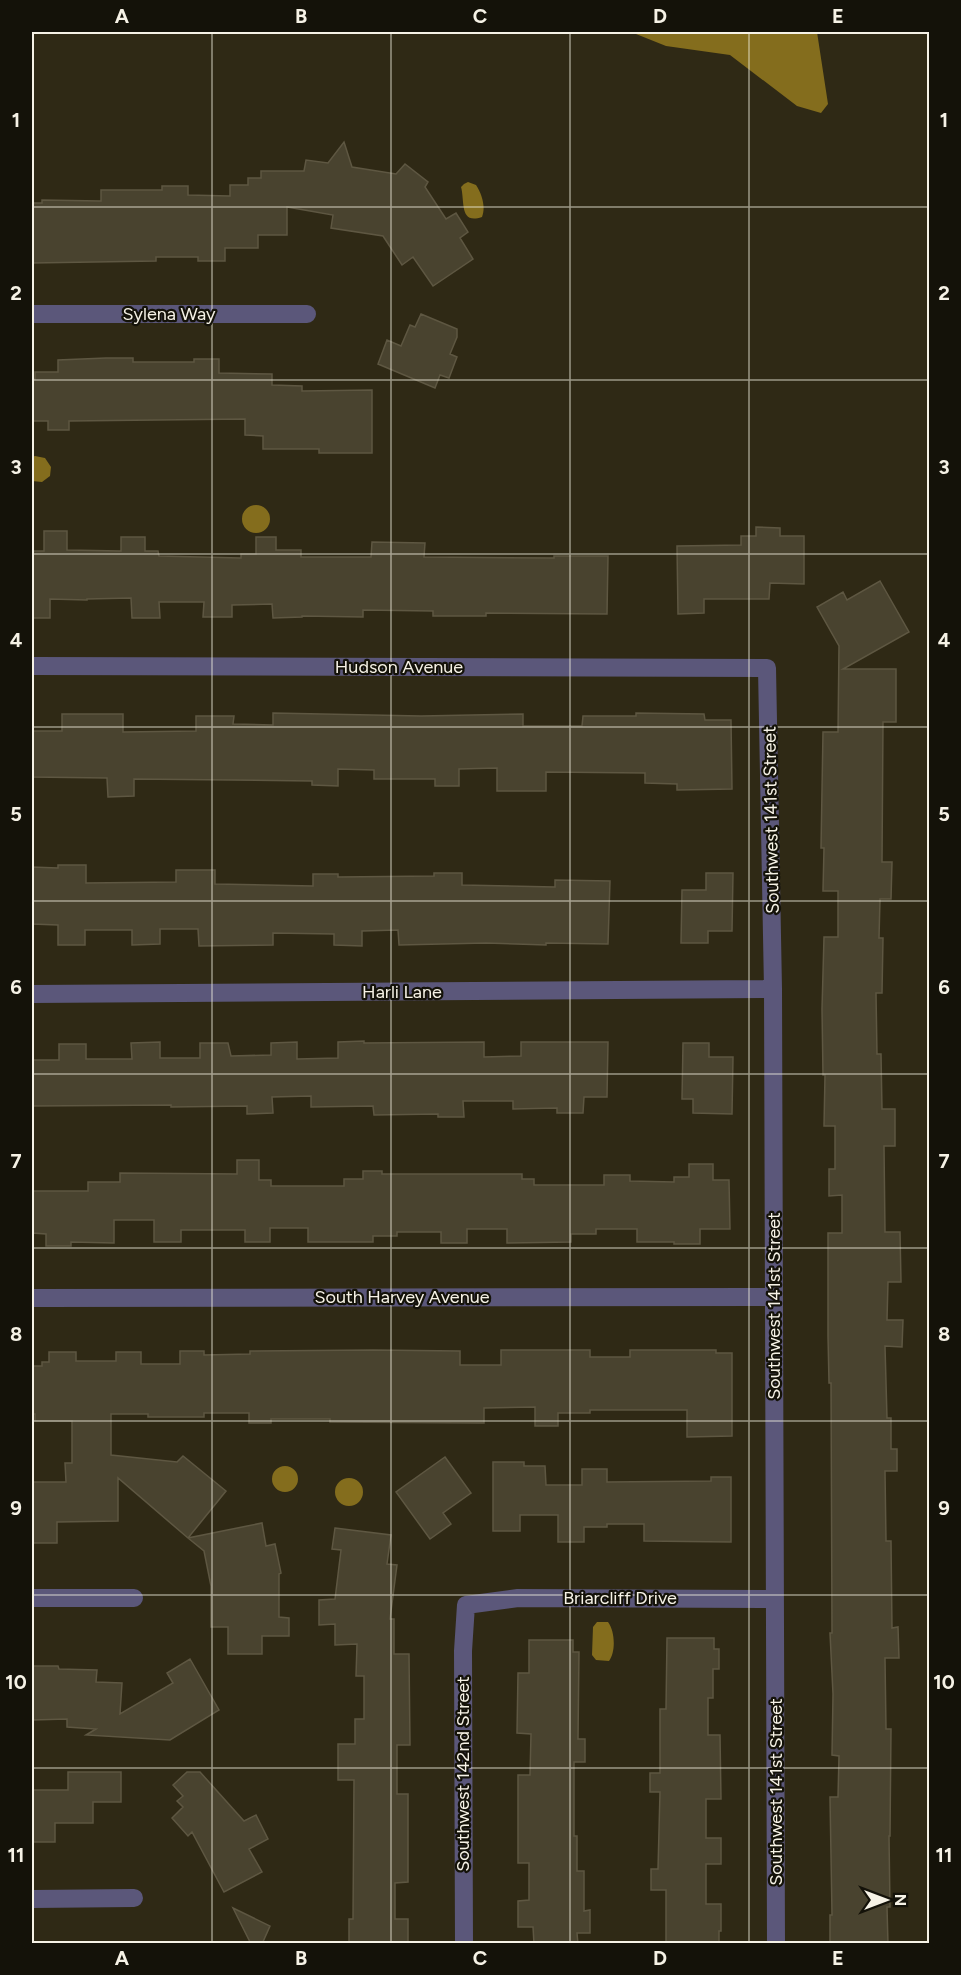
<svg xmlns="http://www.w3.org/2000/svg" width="961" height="1975" font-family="Figtree,sans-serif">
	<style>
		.water { fill: #846d1d }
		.building { fill: #49432f; stroke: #5e5742; stroke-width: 1.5 }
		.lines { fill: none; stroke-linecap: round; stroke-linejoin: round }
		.minor { stroke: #5b577a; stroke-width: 18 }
		.grid { fill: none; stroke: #f6f2e6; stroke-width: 1.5; stroke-opacity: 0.55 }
		.labels { text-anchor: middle; stroke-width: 4.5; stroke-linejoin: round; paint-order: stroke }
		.street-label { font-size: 18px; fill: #f6f2e6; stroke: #141209 }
		.neatline { fill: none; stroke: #f6f2e6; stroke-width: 2 }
		.grid-label { font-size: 20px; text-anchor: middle; font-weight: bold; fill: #f6f2e6 }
	</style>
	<rect width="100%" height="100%" fill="#2f2915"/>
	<!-- water -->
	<path class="water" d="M 631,32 L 817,32 L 828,104 L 821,113 L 797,106 L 730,55 L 666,46 Z
		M 468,182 L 476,185 C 482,194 486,207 482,217 C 459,225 465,201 461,187 L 464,184 Z
		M 35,456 L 45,458 L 51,467 L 50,476 L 42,482 L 32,481 L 32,457 Z
		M242 519a14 14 0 1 1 28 0a14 14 0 1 1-28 0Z
		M272 1479a13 13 0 1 1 26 0a13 13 0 1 1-26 0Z
		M335 1492a14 14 0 1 1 28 0a14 14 0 1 1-28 0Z
		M 597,1622 L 608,1622 C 615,1631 616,1652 609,1661 L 596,1660 L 592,1655 L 593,1627 Z"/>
	<!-- building -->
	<path class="building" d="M 344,142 L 352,167 L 396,174 L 405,164 L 428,182 L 425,187 L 446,219 L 456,213 L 468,232 L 460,238 L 473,259 L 433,286 L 413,257 L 402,265 L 383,236 L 331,228 L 333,215 L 287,207 L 287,235 L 258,235 L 258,248 L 225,248 L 225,261 L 198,261 L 198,257 L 156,257 L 156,261 L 32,263 L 32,203 L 42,203 L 42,200 L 101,201 L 101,190 L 162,190 L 162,186 L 188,186 L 188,195 L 230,196 L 230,185 L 248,185 L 248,178 L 261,178 L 261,171 L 304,171 L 306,160 L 328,163 Z
		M 421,314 L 457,329 L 457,337 L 450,354 L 457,357 L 449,378 L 440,375 L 435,388 L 378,364 L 387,340 L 401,346 L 410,325 L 415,327 Z
		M 106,358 L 133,358 L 133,362 L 194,362 L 194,359 L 219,359 L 219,373 L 272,374 L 272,385 L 302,386 L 302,391 L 372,390 L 372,453 L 319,453 L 319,449 L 263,449 L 263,436 L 245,435 L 245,419 L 69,421 L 69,430 L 48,430 L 48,421 L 32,421 L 32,379 L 35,379 L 35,372 L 58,372 L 58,360 Z
		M 756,527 L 780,528 L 780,536 L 804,536 L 804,584 L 770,583 L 769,599 L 704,599 L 704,613 L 678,614 L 677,546 L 741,545 L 741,536 L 756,536 Z
		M 44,531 L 67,531 L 67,550 L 121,551 L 121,537 L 145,537 L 145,551 L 158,551 L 159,556 L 241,558 L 241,554 L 256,554 L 256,537 L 276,537 L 276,550 L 301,550 L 301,557 L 371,557 L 372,542 L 425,543 L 424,557 L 554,558 L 554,556 L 608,556 L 607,614 L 486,613 L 486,616 L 433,616 L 433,611 L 363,610 L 363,617 L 302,616 L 302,617 L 273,618 L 272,604 L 232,605 L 232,617 L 203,617 L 204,602 L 159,602 L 160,618 L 132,618 L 131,598 L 87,599 L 87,600 L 50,599 L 50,618 L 32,618 L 32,551 L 44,551 Z
		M 880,581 L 909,632 L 843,669 L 896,669 L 896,722 L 883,722 L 882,862 L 892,862 L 891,899 L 880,899 L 879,938 L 883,938 L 882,993 L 876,993 L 877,1054 L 881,1054 L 882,1109 L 895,1109 L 895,1146 L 884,1146 L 885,1232 L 900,1232 L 901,1282 L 888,1282 L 887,1320 L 903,1320 L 902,1347 L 885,1346 L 887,1418 L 891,1418 L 891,1449 L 897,1449 L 897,1471 L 885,1471 L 886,1541 L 891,1541 L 892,1628 L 898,1627 L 899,1658 L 885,1658 L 886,1729 L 891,1729 L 890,1836 L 889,1836 L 890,1907 L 887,1907 L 888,1944 L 844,1944 L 844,1942 L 830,1942 L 830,1915 L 832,1915 L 830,1797 L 838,1797 L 839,1756 L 832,1755 L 833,1694 L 830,1633 L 832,1633 L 831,1383 L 829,1383 L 828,1336 L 828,1233 L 842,1233 L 842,1195 L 829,1196 L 829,1169 L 835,1169 L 835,1126 L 824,1126 L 825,1075 L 823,1075 L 822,1009 L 824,937 L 838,937 L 838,891 L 823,891 L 824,848 L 821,848 L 823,732 L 838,732 L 839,646 L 817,607 L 843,592 L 847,600 Z
		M 273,713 L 421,716 L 523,714 L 523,726 L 582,726 L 583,716 L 636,716 L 636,713 L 704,714 L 705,720 L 731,720 L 732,789 L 677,790 L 677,784 L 645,783 L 645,773 L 546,772 L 546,791 L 497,791 L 497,768 L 459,769 L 459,786 L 435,786 L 435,779 L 374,779 L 374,770 L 338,769 L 338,786 L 312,785 L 312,781 L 134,779 L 134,796 L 108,797 L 107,778 L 32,777 L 32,731 L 62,731 L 62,714 L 123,714 L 123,732 L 196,731 L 196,716 L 234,716 L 233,724 L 273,725 Z
		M 58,865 L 86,865 L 86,883 L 176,882 L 176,870 L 215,870 L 215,884 L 313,886 L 313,874 L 338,874 L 338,877 L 434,876 L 434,873 L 462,873 L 462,885 L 555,887 L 555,880 L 610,881 L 608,944 L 546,943 L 546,945 L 486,943 L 399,945 L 398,930 L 362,931 L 362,946 L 334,945 L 334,934 L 273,933 L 273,945 L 199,946 L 198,929 L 160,929 L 160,944 L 132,945 L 132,930 L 85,930 L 85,945 L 58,945 L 58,925 L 32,924 L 32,867 L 58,868 Z
		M 706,873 L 733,873 L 732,931 L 708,931 L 708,943 L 681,943 L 682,890 L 706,890 Z
		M 364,1041 L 364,1043 L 484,1042 L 484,1057 L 521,1056 L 521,1042 L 608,1042 L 607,1097 L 584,1097 L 583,1113 L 557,1113 L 557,1108 L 513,1109 L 513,1101 L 463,1101 L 464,1117 L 438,1117 L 438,1114 L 374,1115 L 373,1106 L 311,1107 L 311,1096 L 272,1097 L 273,1113 L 247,1114 L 247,1106 L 171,1107 L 171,1105 L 32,1106 L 32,1060 L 59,1060 L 59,1044 L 86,1044 L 86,1059 L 132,1059 L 131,1043 L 160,1042 L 160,1058 L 200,1058 L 200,1043 L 228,1043 L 231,1056 L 271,1055 L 271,1043 L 297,1042 L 297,1059 L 338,1058 L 338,1042 Z
		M 683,1043 L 709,1043 L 709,1057 L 733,1057 L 732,1114 L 693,1113 L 693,1099 L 682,1099 Z
		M 237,1160 L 259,1160 L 259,1180 L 271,1180 L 271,1186 L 344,1186 L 344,1179 L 363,1179 L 363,1171 L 382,1171 L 382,1174 L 522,1174 L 522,1179 L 534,1179 L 534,1185 L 604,1185 L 604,1175 L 630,1175 L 630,1181 L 674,1182 L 674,1177 L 689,1177 L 689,1164 L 713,1164 L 713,1180 L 729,1180 L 730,1229 L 700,1229 L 700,1244 L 674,1244 L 674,1242 L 637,1242 L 637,1229 L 596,1229 L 596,1234 L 571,1234 L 571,1242 L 507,1243 L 507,1229 L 467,1229 L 467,1243 L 441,1243 L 441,1232 L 397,1232 L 397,1236 L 373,1236 L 373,1242 L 308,1242 L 308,1228 L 270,1228 L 270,1242 L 245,1242 L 245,1230 L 181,1230 L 181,1242 L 154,1242 L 154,1220 L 114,1220 L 114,1243 L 71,1242 L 71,1246 L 46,1246 L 46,1234 L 32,1233 L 32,1191 L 88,1191 L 88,1182 L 120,1182 L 120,1173 L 237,1174 Z
		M 373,1350 L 460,1351 L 460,1365 L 501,1365 L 501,1350 L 590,1350 L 590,1357 L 630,1357 L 630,1350 L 716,1350 L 716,1353 L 732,1353 L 732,1436 L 687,1437 L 687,1410 L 590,1410 L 590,1413 L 558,1413 L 558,1426 L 535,1426 L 535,1407 L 484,1408 L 484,1423 L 330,1422 L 330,1419 L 271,1419 L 271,1423 L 249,1423 L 249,1413 L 204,1413 L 204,1417 L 148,1417 L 148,1414 L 111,1414 L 111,1455 L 177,1462 L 183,1456 L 226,1491 L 188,1538 L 118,1478 L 118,1521 L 57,1522 L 57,1543 L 32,1543 L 32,1482 L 66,1482 L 65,1463 L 72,1463 L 72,1421 L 35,1421 L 35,1414 L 32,1414 L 32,1366 L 42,1366 L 42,1362 L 49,1362 L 49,1352 L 76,1352 L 76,1361 L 116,1361 L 116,1352 L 141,1352 L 141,1364 L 180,1364 L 180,1351 L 204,1351 L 204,1355 L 250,1354 L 250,1351 Z
		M 445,1457 L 471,1493 L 443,1513 L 451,1524 L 430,1539 L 396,1492 Z
		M 493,1462 L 524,1462 L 524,1466 L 545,1466 L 546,1485 L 582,1485 L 582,1469 L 607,1469 L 607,1482 L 711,1481 L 711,1477 L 731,1477 L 731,1542 L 644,1541 L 644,1524 L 607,1524 L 607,1527 L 584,1527 L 584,1542 L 558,1542 L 558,1515 L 520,1515 L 520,1531 L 493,1531 Z
		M 262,1523 L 266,1546 L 275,1544 L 281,1573 L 279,1574 L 279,1617 L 289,1618 L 289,1636 L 262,1636 L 262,1654 L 228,1654 L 228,1627 L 211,1627 L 211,1586 L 204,1551 L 188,1538 Z
		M 335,1528 L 391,1535 L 387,1564 L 397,1565 L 390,1619 L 394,1619 L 394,1654 L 409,1654 L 410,1745 L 397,1745 L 397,1794 L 408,1794 L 408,1882 L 395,1883 L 395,1919 L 408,1919 L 408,1944 L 349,1944 L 349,1919 L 353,1919 L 354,1780 L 338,1780 L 338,1744 L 355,1744 L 355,1719 L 364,1719 L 364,1676 L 356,1676 L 357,1644 L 335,1645 L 335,1624 L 319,1625 L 319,1600 L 335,1599 L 341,1550 L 332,1549 Z
		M 667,1638 L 714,1638 L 714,1649 L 719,1649 L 719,1669 L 713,1669 L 713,1698 L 708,1698 L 708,1735 L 720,1735 L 721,1799 L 706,1799 L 706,1838 L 721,1838 L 721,1864 L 706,1864 L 706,1904 L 721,1904 L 721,1931 L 719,1931 L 719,1944 L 666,1944 L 666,1890 L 651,1890 L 651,1869 L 658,1869 L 660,1792 L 650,1792 L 650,1773 L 660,1773 L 660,1709 L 666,1709 Z
		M 529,1640 L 573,1640 L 573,1652 L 579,1652 L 578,1739 L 585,1739 L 585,1762 L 574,1762 L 574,1836 L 577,1836 L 577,1871 L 584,1871 L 584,1911 L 590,1910 L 590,1933 L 577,1933 L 578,1944 L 534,1944 L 533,1927 L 518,1927 L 518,1901 L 529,1900 L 529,1863 L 518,1863 L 518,1775 L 530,1775 L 531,1734 L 517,1733 L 518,1673 L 529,1673 Z
		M 190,1659 L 219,1710 L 170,1740 L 86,1735 L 96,1729 L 67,1727 L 67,1719 L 32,1720 L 32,1666 L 58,1666 L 59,1669 L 97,1670 L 96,1682 L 122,1683 L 120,1714 L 173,1683 L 167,1673 Z
		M 68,1772 L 121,1772 L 121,1802 L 93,1802 L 93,1823 L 55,1823 L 55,1842 L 32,1842 L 32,1790 L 68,1790 Z
		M 187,1772 L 200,1772 L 244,1821 L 256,1815 L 268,1839 L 249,1849 L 262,1872 L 224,1892 L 192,1832 L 188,1836 L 172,1818 L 183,1807 L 177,1801 L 183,1796 L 173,1785 Z
		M 233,1908 L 270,1926 L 262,1944 L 251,1944 Z"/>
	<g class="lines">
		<!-- minor -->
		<path class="minor" d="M 32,314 L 307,314
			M 32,666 L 767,668 L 773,989 L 776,1944
			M 32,994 L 773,989
			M 32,1298 L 773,1297
			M 32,1598 L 134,1598
			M 32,1899 L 134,1898
			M 464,1944 L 463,1651 L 466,1605 L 518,1598 L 775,1599"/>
	</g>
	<!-- grid -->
	<path class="grid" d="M 212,32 L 212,1944M 391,32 L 391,1944M 570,32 L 570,1944M 749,32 L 749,1944M 32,207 L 930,207M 32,380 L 930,380M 32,554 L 930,554M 32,727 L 930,727M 32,901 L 930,901M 32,1074 L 930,1074M 32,1248 L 930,1248M 32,1421 L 930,1421M 32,1595 L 930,1595M 32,1768 L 930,1768"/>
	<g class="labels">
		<!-- street labels -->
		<g class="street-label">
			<text x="169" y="320">Sylena Way</text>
			<text x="399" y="673">Hudson Avenue</text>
			<text transform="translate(771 820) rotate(-91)" y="6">Southwest 141st Street</text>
			<text x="402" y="998">Harli Lane</text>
			<text x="402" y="1303">South Harvey Avenue</text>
			<text transform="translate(774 1306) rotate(-90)" y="6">Southwest 141st Street</text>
			<text x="620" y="1604">Briarcliff Drive</text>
			<text transform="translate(463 1774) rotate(-90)" y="6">Southwest 142nd Street</text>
			<text transform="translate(776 1792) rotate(-90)" y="6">Southwest 141st Street</text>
		</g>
	</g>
	<!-- border -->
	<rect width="961" height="1975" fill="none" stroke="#141209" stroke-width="66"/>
	<!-- north arrow -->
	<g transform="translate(886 1900) rotate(90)" stroke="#141209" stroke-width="4.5" paint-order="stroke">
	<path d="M0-4.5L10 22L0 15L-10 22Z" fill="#f6f2e6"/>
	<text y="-9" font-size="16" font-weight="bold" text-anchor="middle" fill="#f6f2e6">N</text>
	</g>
	<rect x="33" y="33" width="895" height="1909" class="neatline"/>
	<g class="grid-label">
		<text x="122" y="23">A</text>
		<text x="301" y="23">B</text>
		<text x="480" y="23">C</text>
		<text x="660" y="23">D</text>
		<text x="838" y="23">E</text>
		<text x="16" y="127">1</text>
		<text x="944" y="127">1</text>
		<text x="16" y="300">2</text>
		<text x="944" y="300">2</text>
		<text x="16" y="474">3</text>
		<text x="944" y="474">3</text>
		<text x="16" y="647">4</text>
		<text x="944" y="647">4</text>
		<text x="16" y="821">5</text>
		<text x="944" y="821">5</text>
		<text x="16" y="994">6</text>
		<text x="944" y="994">6</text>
		<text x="16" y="1168">7</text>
		<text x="944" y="1168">7</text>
		<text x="16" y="1341">8</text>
		<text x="944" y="1341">8</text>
		<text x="16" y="1515">9</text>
		<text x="944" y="1515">9</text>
		<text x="16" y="1689">10</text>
		<text x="944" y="1689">10</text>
		<text x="16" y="1862">11</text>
		<text x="944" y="1862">11</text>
		<text x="122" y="1965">A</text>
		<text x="301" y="1965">B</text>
		<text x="480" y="1965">C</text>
		<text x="660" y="1965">D</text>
		<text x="838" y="1965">E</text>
	</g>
</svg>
